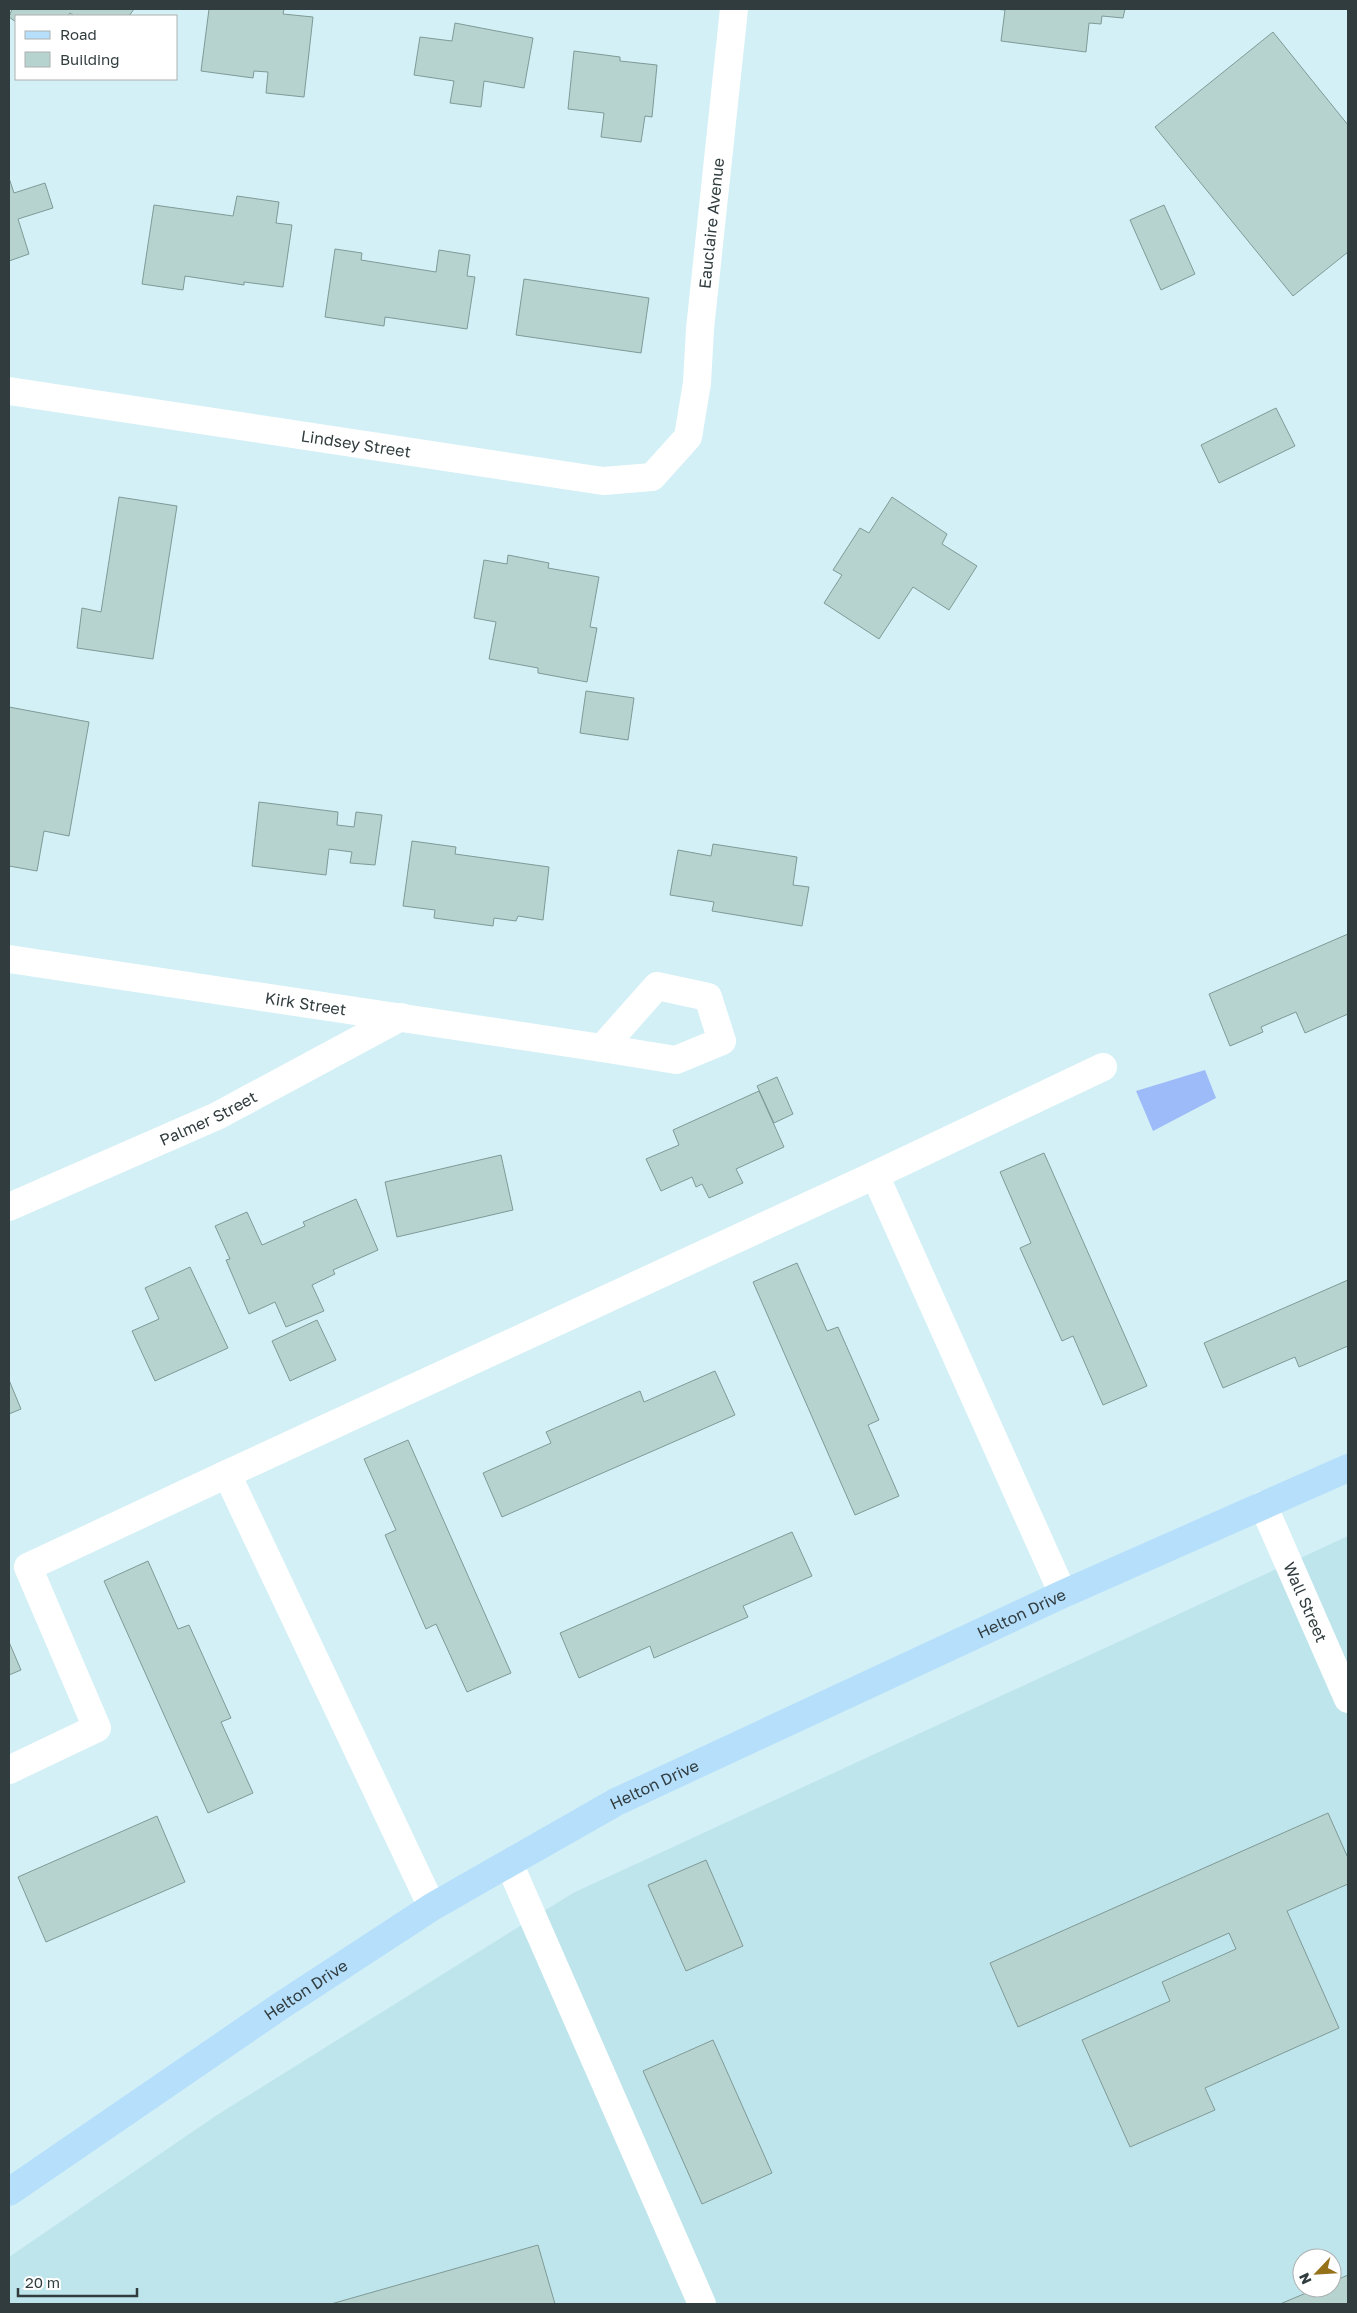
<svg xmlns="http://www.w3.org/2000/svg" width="1357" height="2313" font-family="'Golos Text',sans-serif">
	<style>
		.built { fill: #bfe5ec; fill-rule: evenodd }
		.water { fill: #9ebbf9 }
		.building { fill: #b6d3cf; stroke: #7f9a97 }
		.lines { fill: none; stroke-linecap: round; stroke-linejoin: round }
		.minor { stroke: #fff; stroke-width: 28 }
		.major { stroke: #b5dffb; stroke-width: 28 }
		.labels { text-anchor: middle; stroke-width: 4; stroke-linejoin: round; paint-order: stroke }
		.street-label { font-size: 16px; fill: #313c3f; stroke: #fff }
	</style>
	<rect width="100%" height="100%" fill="#d3f0f6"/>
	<!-- built -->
	<path class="built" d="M 1348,1536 L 1348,2304 L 9,2304 L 9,2257 L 217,2115 L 573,1893 ZM 1302,2258 L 1332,2258 L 1332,2288 L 1302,2288 Z"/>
	<!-- water -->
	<path class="water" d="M 1205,1070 L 1216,1098 L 1153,1131 L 1136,1091 Z"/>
	<!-- building -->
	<path class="building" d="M 12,9 L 134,9 L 129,16 L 74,16 L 70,13 L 68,16 L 16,16 L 16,22 L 9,17 Z
		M 209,9 L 284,9 L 283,14 L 313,17 L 304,97 L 266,93 L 268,72 L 254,71 L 253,78 L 201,71 Z
		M 994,9 L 1125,9 L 1123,18 L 1102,16 L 1101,24 L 1089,23 L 1086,52 L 1001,41 L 1005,10 Z
		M 455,23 L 533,38 L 524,88 L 484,81 L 481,107 L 450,103 L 454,81 L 414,75 L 420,37 L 452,41 Z
		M 1273,32 L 1348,125 L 1348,252 L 1293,296 L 1155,127 Z
		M 574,51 L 620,57 L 620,61 L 657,65 L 652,117 L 645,116 L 641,142 L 601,137 L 604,113 L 568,109 Z
		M 9,178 L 14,193 L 45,183 L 53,208 L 18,219 L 29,254 L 9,261 Z
		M 237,196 L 279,202 L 276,223 L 292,225 L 283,287 L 244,282 L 244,285 L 185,276 L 183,290 L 142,284 L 154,205 L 233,216 Z
		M 1164,205 L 1195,274 L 1161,290 L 1130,220 Z
		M 335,249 L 362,253 L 361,260 L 436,272 L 439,250 L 470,255 L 467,276 L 475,277 L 467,329 L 385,317 L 384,326 L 325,317 Z
		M 524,279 L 649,298 L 641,353 L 516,335 Z
		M 1276,408 L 1295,446 L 1219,483 L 1201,445 Z
		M 119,497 L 177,506 L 153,659 L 77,648 L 82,608 L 101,612 Z
		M 892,497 L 947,534 L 942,544 L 977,566 L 949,610 L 913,587 L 879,639 L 824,603 L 842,575 L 833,570 L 860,528 L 869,533 Z
		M 508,555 L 549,563 L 548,568 L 599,577 L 590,627 L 597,628 L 587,682 L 538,673 L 538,668 L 489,659 L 496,622 L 474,618 L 484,560 L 507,564 Z
		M 586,691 L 634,698 L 628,740 L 580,733 Z
		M 9,707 L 89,722 L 69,836 L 44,831 L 37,871 L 9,866 Z
		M 259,802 L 338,812 L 337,825 L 354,827 L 356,812 L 382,815 L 375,865 L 350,863 L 352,852 L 329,849 L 326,875 L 252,866 Z
		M 412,841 L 456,847 L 455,854 L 549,867 L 543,920 L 518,916 L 516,921 L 494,918 L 493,926 L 434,918 L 435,910 L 403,906 Z
		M 713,844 L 797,857 L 793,885 L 809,887 L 802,926 L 712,911 L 714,902 L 670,895 L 678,850 L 711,856 Z
		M 1348,934 L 1348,1014 L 1305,1033 L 1296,1012 L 1261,1027 L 1263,1032 L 1230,1046 L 1209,994 Z
		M 777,1077 L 793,1114 L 774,1123 L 757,1086 Z
		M 759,1091 L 784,1147 L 736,1169 L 743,1183 L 709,1198 L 702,1184 L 696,1187 L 692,1177 L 661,1191 L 646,1159 L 679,1145 L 673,1130 Z
		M 1044,1153 L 1147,1386 L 1103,1405 L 1073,1336 L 1062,1341 L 1020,1248 L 1031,1243 L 1000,1172 Z
		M 501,1155 L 513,1210 L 397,1237 L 385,1182 Z
		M 356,1199 L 378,1250 L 333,1270 L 335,1274 L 312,1285 L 324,1311 L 286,1327 L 275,1302 L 249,1314 L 226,1260 L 230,1259 L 215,1226 L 247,1212 L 262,1245 L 305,1226 L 303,1222 Z
		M 797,1263 L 827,1331 L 838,1327 L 879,1420 L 868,1425 L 899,1496 L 855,1515 L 753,1282 Z
		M 190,1267 L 228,1348 L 155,1381 L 132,1331 L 159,1319 L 145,1288 Z
		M 1348,1280 L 1348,1346 L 1299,1367 L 1295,1357 L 1223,1388 L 1204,1343 Z
		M 317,1320 L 336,1360 L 290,1381 L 272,1341 Z
		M 715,1371 L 735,1415 L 502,1517 L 483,1473 L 551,1443 L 546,1432 L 640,1391 L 644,1402 Z
		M 9,1380 L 21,1409 L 9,1414 Z
		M 408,1440 L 511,1673 L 467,1692 L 436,1624 L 426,1629 L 385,1535 L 396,1530 L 364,1459 Z
		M 792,1532 L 812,1576 L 743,1606 L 748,1617 L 654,1658 L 650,1646 L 579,1678 L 560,1633 Z
		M 148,1561 L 178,1629 L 189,1625 L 231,1718 L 221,1722 L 253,1793 L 208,1813 L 104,1581 Z
		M 9,1642 L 21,1670 L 9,1675 Z
		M 1328,1813 L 1348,1858 L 1348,1884 L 1287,1911 L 1339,2028 L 1205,2088 L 1215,2110 L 1130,2147 L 1082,2040 L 1170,2001 L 1162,1982 L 1236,1949 L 1229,1933 L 1018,2027 L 990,1963 Z
		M 157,1816 L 185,1882 L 46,1942 L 18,1877 Z
		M 706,1860 L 743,1946 L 686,1971 L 648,1885 Z
		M 713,2040 L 772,2173 L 702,2204 L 643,2071 Z
		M 538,2245 L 555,2304 L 331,2304 Z
		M 1348,2275 L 1348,2304 L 1280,2304 L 1318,2288 L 1332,2288 L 1332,2282 Z"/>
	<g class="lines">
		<!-- minor -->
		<g class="minor">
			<path id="s1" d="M 9,391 L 603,481 L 652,477 L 688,437 L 697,383 L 700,329 L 734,9"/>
			<path id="s2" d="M 9,959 L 602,1048"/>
			<path d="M 657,986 L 708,997 L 722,1041 L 676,1060 L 602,1048 Z"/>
			<path id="s3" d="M 9,1207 L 217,1116 L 401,1017"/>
			<path id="s4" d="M 1263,1505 L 1348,1699"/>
			<path d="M 1063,1594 L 875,1175 L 1103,1067"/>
			<path d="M 9,1770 L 97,1728 L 28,1567 L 227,1474"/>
			<path d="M 509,1863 L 702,2304"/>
			<path d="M 432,1907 L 227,1474 L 875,1175"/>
		</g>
		<!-- major -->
		<path class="major" id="s5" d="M 9,2192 L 279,2007 L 432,1907 L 616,1802 L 1063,1594 L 1348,1468"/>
	</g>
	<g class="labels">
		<!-- street labels -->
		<g class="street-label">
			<text dy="6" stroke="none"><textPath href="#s1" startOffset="919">Eauclaire Avenue</textPath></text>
			<text dy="6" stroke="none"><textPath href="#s1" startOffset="351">Lindsey Street</textPath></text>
			<text dy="6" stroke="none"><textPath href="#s2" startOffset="300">Kirk Street</textPath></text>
			<text dy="6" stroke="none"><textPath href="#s3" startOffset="218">Palmer Street</textPath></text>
			<text dy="6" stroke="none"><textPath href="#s4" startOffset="106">Wall Street</textPath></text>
			<text dy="6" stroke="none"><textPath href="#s5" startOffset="1169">Helton Drive</textPath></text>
			<text dy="6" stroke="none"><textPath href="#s5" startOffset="764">Helton Drive</textPath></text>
			<text dy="6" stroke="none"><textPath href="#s5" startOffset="359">Helton Drive</textPath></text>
		</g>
	</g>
	<!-- border -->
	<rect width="1357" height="2313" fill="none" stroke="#313c3f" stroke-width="20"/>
	<!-- legend -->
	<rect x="15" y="15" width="162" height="65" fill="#ffffff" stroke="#adb1b2"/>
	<rect x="25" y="31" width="25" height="8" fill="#b5dffb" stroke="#adb1b2"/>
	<text x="60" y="40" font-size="15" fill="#313c3f">Road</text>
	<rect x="25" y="52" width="25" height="15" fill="#b6d3cf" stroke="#adb1b2"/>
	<text x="60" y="65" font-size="15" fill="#313c3f">Building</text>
	<!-- north arrow -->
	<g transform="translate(1317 2273) rotate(245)"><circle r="24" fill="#ffffff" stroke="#adb1b2"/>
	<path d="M0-4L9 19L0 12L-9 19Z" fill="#957119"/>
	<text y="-8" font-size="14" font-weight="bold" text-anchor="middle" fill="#313c3f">N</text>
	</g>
	<!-- scale -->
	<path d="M18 2288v8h119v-8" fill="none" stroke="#313c3f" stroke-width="2.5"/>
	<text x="25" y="2288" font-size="15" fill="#313c3f" stroke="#ffffff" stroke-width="4" paint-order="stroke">20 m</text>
</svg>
